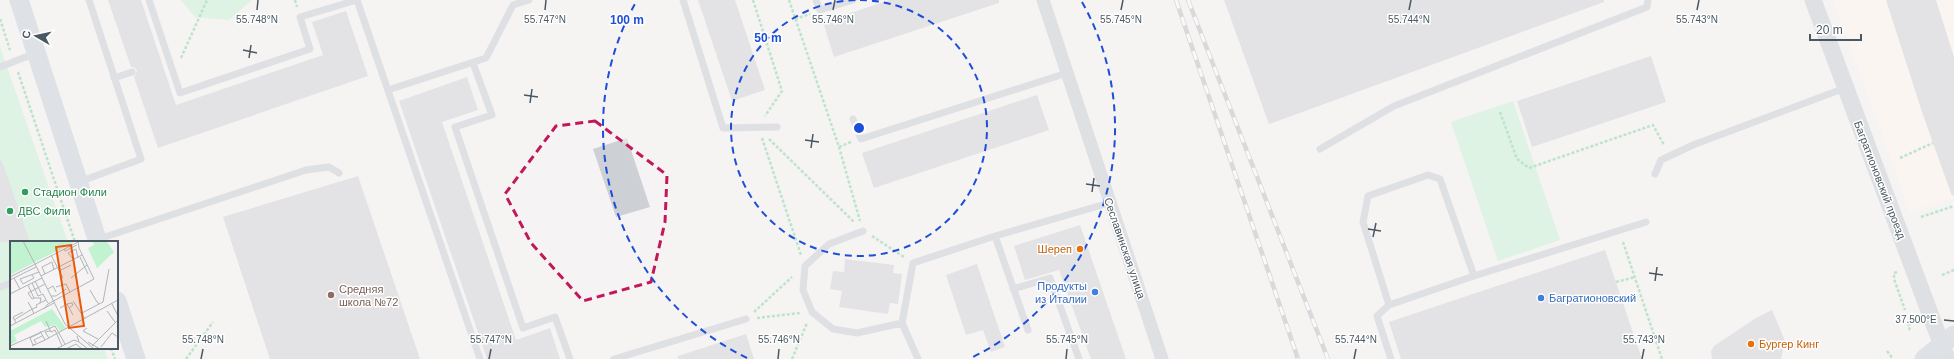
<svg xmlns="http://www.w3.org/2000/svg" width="1954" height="359" font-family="Arial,sans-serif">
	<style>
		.commercial { fill: #fef8ee }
		.green { fill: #c1f3d0 }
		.building { fill: #cdd0d5 }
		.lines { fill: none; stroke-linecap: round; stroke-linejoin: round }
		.path { stroke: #76d39d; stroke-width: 2.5; stroke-dasharray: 3 2; stroke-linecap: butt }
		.service { stroke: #c0cbd2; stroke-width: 7 }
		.minor { stroke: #c0cbd2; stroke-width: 13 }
		.tertiary { stroke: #c0cbd2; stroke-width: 17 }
		.secondary { stroke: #c0cdd7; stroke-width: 19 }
		.rail-casing { stroke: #b5b9bd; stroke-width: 4.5 }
		.rail { stroke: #fff; stroke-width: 3; stroke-dasharray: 9; stroke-linecap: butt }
		.marked { fill: none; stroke: #c2185b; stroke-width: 3; stroke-dasharray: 8 5; stroke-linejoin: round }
		.ticks { fill: none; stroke: #495862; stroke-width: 1.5 }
		.ring { fill: none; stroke: #1d4ed8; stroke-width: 2; stroke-dasharray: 7 5 }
		.leisure-dot { fill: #2e9e5b; stroke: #fff; stroke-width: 1.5 }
		.food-dot { fill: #e8710a; stroke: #fff; stroke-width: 1.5 }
		.shop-dot { fill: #3f7fe0; stroke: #fff; stroke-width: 1.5 }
		.education-dot { fill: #8d6e63; stroke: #fff; stroke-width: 1.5 }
		.labels { text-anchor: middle; stroke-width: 3; stroke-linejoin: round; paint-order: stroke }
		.street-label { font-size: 11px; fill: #495862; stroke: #fff }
		.leisure-label { font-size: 11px; fill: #27864d; stroke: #fff; text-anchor: start }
		.food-label { font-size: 11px; fill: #c56008; stroke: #fff; text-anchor: end }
		.shop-label { font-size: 11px; fill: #366cbe; stroke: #fff; text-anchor: end }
		.education-label { font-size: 11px; fill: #785e54; stroke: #fff; text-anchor: start }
		.inset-road { fill: none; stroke: #b0b5b9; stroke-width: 1 }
		.view { fill: #e8590c; fill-opacity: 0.15; stroke: #e8590c; stroke-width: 2 }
		.inset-edge { fill: none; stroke: #495862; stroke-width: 2 }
		.ticks-label { font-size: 10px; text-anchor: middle; fill: #495862; stroke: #fff; stroke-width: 3; stroke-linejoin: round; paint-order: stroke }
		.centre { fill: #1d4ed8; stroke: #fff; stroke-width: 2 }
		.ring-label { font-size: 12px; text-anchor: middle; font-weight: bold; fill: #1d4ed8; stroke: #fff; stroke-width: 3; stroke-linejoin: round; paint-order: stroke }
	</style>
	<rect width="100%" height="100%" fill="#f5f3f3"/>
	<!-- commercial -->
	<path class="commercial" d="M 1833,0 L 1954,0 L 1954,197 L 1910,212 Z"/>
	<!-- green -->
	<path class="green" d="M 181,0 L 252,0 L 229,20 L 195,17 Z
		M 0,47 L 68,242 L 11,242 L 11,348 L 104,348 L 108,359 L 0,359 Z
		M 1513,101 L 1560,240 L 1498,261 L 1451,122 Z"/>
	<!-- building -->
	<path class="building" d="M 108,0 L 141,0 L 176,105 L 323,55 L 312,22 L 346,11 L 368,76 L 158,148 L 134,77 L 137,71 L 135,68 L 131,67 Z
		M 698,0 L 735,0 L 765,90 L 732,101 Z
		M 890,0 L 999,0 L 999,3 L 834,57 L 823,22 Z
		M 1224,0 L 1604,0 L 1604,2 L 1269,124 Z
		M 1886,0 L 1936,0 L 1954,57 L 1954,195 L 1952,196 L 1923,115 Z
		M 1651,56 L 1666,102 L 1532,147 L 1517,101 Z
		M 467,77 L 478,110 L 442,122 L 516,340 L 550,328 L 560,359 L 487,359 L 399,101 Z
		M 1037,95 L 1049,130 L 874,188 L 862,153 Z
		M 627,138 L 650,207 L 616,217 L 593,149 Z
		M 0,161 L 2,161 L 30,242 L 0,242 Z
		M 358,176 L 420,359 L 270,359 L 223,217 Z
		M 1080,225 L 1126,359 L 1091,359 L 1059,270 L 1025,280 L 1014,246 Z
		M 1605,250 L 1642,359 L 1401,359 L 1389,322 Z
		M 845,259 L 894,265 L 893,273 L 902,274 L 898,304 L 890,303 L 888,314 L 839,307 L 842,291 L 830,289 L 833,271 L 844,272 Z
		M 977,264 L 1005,347 L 991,352 L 983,330 L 966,335 L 946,275 Z
		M 1772,310 L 1785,341 L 1781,359 L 1712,359 L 1711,351 L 1714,346 L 1756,318 Z
		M 746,334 L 754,359 L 678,359 L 678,356 Z"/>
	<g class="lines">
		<!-- path -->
		<path class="path" d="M 295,0 L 297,7
			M 753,0 L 782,91 L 765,116
			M 789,0 L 839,147 L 860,221
			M 0,19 L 10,50
			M 795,19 L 810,14
			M 181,58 L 207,0
			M 18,72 L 75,242
			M 1500,112 L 1517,159 L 1529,168 L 1653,125 L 1664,145
			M 762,138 L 801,255
			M 769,139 L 854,222
			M 839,147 L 851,142
			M 1900,158 L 1933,143
			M 1921,217 L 1954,206
			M 872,236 L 904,257
			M 1623,242 L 1662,359
			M 1897,272 L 1894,273 L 1894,279 L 1905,310
			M 1942,275 L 1954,270
			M 1616,282 L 1635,277
			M 754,312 L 792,277
			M 757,318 L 800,313
			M 1910,330 L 1908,325 L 1910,324
			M 111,348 L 115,359
			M 1887,351 L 1893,359
			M 186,359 L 213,322
			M 792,359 L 807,323"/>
		<!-- service -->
		<path class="service" d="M 149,0 L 180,93 L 310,49 L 300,17 L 357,0 L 480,359
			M 683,0 L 723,128 L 777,127
			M 816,0 L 820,10 L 853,0
			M 473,63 L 492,115 L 455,127 L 523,328 L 555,317 L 570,359
			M 0,67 L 36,53
			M 114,78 L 132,72
			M 388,90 L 486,58 L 513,5 L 529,0
			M 853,119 L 861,139 L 1067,73
			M 1320,149 L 1394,106 L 1647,7 L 1648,0
			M 1655,174 L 1661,160 L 1693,145 L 1845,88
			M 79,182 L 141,159 L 89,0
			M 863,231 L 829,244 L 805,266 L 803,290 L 812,312 L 833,329 L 857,333 L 902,323
			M 995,236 L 1028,330
			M 99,239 L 306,170 L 329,167 L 339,173
			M 0,287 L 11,283
			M 1013,289 L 1050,278 L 1079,359
			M 1389,305 L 1363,222 L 1368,196 L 1428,175 L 1440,179 L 1474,276
			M 614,359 L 746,319
			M 918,359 L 902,323 L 913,263 L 995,236 L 1109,203
			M 1391,359 L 1377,316 L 1389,305 L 1474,276 L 1646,222"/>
		<!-- minor -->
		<path class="minor" d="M 1043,0 L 1162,359"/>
		<!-- tertiary -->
		<path class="tertiary" d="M 1813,0 L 1947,359"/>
		<!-- secondary -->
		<path class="secondary" d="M 19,0 L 98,242
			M 117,301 L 136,359
			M 1924,359 L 1954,335"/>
		<!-- rail casing -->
		<g class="rail-casing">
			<path id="rail" d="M 1176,0 L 1298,359
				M 1188,0 L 1328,359"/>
		</g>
		<!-- rail -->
		<use href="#rail" class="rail"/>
	</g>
	<!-- marked area -->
	<path d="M0 0H1954V359H0ZM 595,121 L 667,175 L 665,222 L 651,282 L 583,301 L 531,243 L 505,194 L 556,126 Z" fill="#f5f3f3" fill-opacity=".55" fill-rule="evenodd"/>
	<path class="marked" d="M 595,121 L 667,175 L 665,222 L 651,282 L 583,301 L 531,243 L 505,194 L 556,126 Z"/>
	<!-- ticks -->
	<path class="ticks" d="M 257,10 L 258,0M 545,10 L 546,0M 833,10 L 835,0M 1121,10 L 1123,0M 1409,10 L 1411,0M 1697,10 L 1699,0M 243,50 L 257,53M 249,58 L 251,45M 524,95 L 538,97M 530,103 L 532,89M 805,140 L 819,142M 811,148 L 813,134M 1086,184 L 1100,186M 1092,192 L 1094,178M 1368,229 L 1381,231M 1373,237 L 1376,223M 1649,273 L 1663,275M 1655,281 L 1657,267M 1944,320 L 1954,321M 201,359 L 203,349M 489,359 L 491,349M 778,359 L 779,349M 1066,359 L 1067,349M 1354,359 L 1356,349M 1642,359 L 1644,349"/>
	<!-- distance rings -->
	<g class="ring">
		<path d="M860 0A128 128 0 1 1 858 0"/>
		<path d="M747 358A256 256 0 0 1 636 2M1082 2A256 256 0 0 1 971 358"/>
	</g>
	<!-- markers -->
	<g class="leisure-dot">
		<circle cx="25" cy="192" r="4"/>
		<circle cx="10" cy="211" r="4"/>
	</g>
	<g class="food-dot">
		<circle cx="1080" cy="249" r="4"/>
		<circle cx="1751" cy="344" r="4"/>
	</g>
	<g class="shop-dot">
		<circle cx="1095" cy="292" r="4"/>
		<circle cx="1541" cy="298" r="4"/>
	</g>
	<circle class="education-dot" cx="331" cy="295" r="4"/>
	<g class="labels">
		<!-- street labels -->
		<g class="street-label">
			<text transform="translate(1880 180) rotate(69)" y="4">Багратионовский проезд</text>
			<text transform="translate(1125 248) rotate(71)" y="4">Сеславинская улица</text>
		</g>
		<!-- leisure labels -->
		<g class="leisure-label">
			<text x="33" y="196">Стадион Фили</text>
			<text x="18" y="215">ДВС Фили</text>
		</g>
		<!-- food labels -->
		<g class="food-label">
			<text x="1072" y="253">Шереп</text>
			<text x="1759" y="348" text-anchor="start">Бургер Кинг</text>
		</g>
		<!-- shop labels -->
		<g class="shop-label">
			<text x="1087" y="290">Продукты<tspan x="1087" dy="13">из Италии</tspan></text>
			<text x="1549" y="302" text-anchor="start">Багратионовский</text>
		</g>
		<!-- education labels -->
		<g class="education-label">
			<text x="339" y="293">Средняя<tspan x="339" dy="13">школа №72</tspan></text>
		</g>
	</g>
	<!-- overview -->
	<g transform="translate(10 241)">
		<rect width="108" height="108" fill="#f5f3f3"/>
		<path d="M 0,0 L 66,0 L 0,34 ZM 83,0 L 97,1 L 104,11 L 87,27 L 78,7 L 84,4 ZM 42,68 L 56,87 L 50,90 L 46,84 L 35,86 L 31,80 L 4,94 L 7,100 L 0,104 L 0,90 Z" fill="#c1f3d0"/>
		<path class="inset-road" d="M 13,0 L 25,23M 54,8 L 55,10 L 67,4M 41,14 L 53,37M 70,16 L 78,33M 63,18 L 58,12 L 66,8 L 68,17M 25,23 L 55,83 L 84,108M 49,30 L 61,24M 35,33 L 32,26 L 42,21 L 44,29M 22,34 L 24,37 L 13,43 L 10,38 L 29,31M 31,35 L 72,14M 0,36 L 70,0M 4,37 L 10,48M 61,37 L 77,24M 0,39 L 26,26M 25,40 L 31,52M 22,42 L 28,55 L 33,53 L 36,59M 18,44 L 24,57 L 31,57 L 30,62M 46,46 L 56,43 L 60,51M 38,48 L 43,45 L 46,51M 80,49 L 87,61 L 89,63 L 93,61 L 99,28M 0,53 L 32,37M 41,55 L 46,55 L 56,48M 24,57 L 22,58 L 18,52 L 35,43M 63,60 L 75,78M 57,63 L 62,62 L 63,64 L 59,67M 102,63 L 108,75M 50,67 L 57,63 L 63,74M 34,68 L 38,63 L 84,38 L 69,7 L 68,0M 97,70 L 105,81M 72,72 L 89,63M 24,73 L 22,68 L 27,66 L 26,64 L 36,59 L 38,62M 4,79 L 22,68 L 18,61M 36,80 L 41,91 L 45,89 L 52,105M 6,82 L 3,76 L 13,71M 0,85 L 44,62M 77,87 L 73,90 L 88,98M 30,90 L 35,99 L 108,59M 67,95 L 69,101 L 78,108M 39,97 L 35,91 L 40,90M 78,101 L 90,108M 26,102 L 24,99 L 32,95M 26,103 L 23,104 L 20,97 L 30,92M 0,105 L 45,85 L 55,103M 22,105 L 35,99M 82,105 L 108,79M 91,106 L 102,92 L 108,96M 46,108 L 64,99 L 69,101M 56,108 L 66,103 L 72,108"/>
		<path class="view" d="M 61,4 L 74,85 L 59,87 L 46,6 Z"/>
		<rect width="108" height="108" class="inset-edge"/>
	</g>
	<g class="ticks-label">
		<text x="1409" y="23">55.744°N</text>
		<text x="257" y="23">55.748°N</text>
		<text x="545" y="23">55.747°N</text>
		<text x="833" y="23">55.746°N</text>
		<text x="1121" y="23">55.745°N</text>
		<text x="1697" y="23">55.743°N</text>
		<text x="1916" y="323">37.500°E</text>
		<text x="203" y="343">55.748°N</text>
		<text x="491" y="343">55.747°N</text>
		<text x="779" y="343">55.746°N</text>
		<text x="1067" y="343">55.745°N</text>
		<text x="1356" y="343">55.744°N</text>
		<text x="1644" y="343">55.743°N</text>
	</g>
	<circle cx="859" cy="128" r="6" class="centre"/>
	<g class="ring-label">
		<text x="627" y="24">100 m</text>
		<text x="768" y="42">50 m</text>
	</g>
	<!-- north arrow -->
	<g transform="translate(36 36) rotate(279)" stroke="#ffffff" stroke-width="3" paint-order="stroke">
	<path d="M0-3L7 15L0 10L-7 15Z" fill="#495862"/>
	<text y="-6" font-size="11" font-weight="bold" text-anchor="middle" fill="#495862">С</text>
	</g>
	<!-- scale -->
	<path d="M1810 34v6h51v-6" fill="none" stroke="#495862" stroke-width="2"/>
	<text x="1816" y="34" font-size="12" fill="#495862" stroke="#ffffff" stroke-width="3" paint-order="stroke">20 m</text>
</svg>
